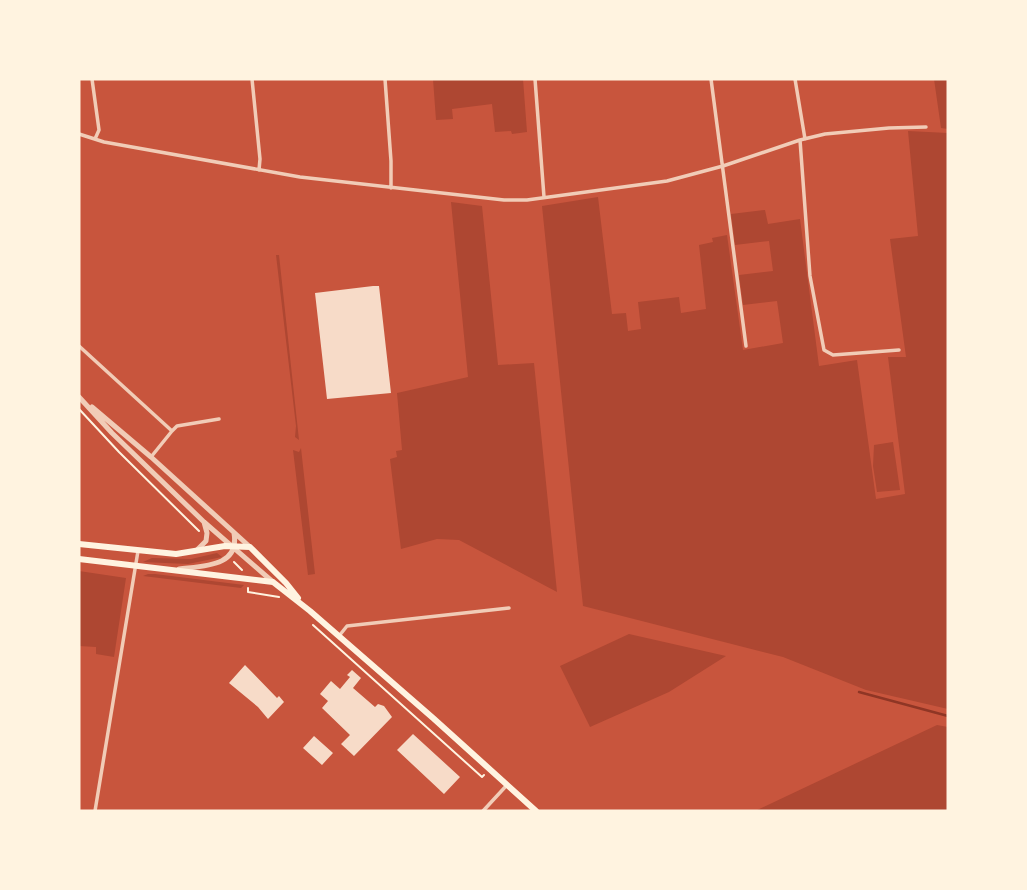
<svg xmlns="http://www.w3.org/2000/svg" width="1027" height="890" font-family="'Open Sans',sans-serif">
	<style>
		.green { fill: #ae4732 }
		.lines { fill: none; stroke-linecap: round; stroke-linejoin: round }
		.stream { stroke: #8f3625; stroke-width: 2.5 }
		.building { fill: #f7dbc8 }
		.path { stroke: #fff3e0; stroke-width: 2 }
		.minor { stroke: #f1ccb7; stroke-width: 3.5 }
		.tertiary { stroke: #f1ccb7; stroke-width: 5 }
		.primary { stroke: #fff3e0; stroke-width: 6 }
	</style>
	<rect width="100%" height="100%" fill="#c8553d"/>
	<!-- green -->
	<path class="green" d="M 433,79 L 523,79 L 527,132 L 512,134 L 511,131 L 495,132 L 492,104 L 452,109 L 453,119 L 436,120 Z
		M 934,79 L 948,79 L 948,129 L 941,128 Z
		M 908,131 L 948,133 L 948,709 L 866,690 L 783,657 L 583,606 L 542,206 L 598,197 L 612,314 L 626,313 L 628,331 L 641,329 L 638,302 L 679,297 L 681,313 L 706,309 L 699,245 L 713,242 L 712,238 L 727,235 L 743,350 L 783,343 L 777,301 L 743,305 L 739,275 L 773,271 L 769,241 L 735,245 L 731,214 L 765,210 L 768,224 L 800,219 L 819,366 L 857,360 L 876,499 L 905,494 L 888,357 L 906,357 L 890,239 L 918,236 Z
		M 451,202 L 482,206 L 498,365 L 534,363 L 557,592 L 459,540 L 437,539 L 401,549 L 390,459 L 397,457 L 396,451 L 402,450 L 397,393 L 468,377 Z
		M 276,255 L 279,255 L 299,440 L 295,437 L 296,426 Z
		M 893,442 L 900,490 L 877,492 L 873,466 L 874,445 Z
		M 301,448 L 315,574 L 308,575 L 293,450 L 299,452 Z
		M 217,553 L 222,557 L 188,564 L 143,562 L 152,558 L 191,559 Z
		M 79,571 L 126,578 L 114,657 L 96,654 L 96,647 L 79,646 Z
		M 148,574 L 155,574 L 244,585 L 241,588 L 143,576 Z
		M 629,634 L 726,656 L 669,692 L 590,727 L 560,666 Z
		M 937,725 L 948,727 L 948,811 L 755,811 Z"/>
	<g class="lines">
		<!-- stream -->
		<path class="stream" d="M 859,692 L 948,716"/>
	</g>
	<!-- building -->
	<path class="building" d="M 373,286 L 379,286 L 391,393 L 327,399 L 315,293 Z
		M 245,665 L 277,698 L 279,696 L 284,702 L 268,719 L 258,707 L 229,683 Z
		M 352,670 L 361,678 L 353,688 L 375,707 L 378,704 L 384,706 L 392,717 L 354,756 L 341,744 L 350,735 L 322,708 L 328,701 L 320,694 L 331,681 L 340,689 L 350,677 L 347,675 Z
		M 413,734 L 460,777 L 444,794 L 397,750 Z
		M 314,736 L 333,753 L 322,765 L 303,748 Z"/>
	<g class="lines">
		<!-- path -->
		<path class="path" d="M 79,409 L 119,452 L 199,531
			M 234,562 L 242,570
			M 248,588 L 248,592 L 279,597
			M 313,625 L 482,777 L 484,775"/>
		<!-- minor -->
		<path class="minor" d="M 92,79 L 99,130 L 95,139
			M 252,79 L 260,159 L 259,170
			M 385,79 L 391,161 L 391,188
			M 535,79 L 544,197
			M 711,79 L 746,346
			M 795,79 L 805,139
			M 79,134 L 104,142 L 300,177 L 504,200 L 527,200 L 667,181 L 723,166 L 800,140 L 825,134 L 889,128 L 926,127
			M 800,140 L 810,276 L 824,350 L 833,355 L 899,350
			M 79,346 L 172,431 L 151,457
			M 172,431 L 177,426 L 219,419
			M 339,636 L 347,626 L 509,608
			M 95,811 L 138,551
			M 483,811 L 507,785"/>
		<!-- tertiary -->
		<path class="tertiary" d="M 79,397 L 112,433 L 204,522 L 273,582
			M 92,407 L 151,457 L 250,547
			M 197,550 L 206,541 L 207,533 L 204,522
			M 179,569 C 203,566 240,567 234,533"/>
		<!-- primary -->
		<path class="primary" d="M 79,544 L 176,554 L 225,546 L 250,547 L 286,583 L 298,598
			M 79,559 L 273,582 L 310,611 L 433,718 L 536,811"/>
	</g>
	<!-- border -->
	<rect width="1027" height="890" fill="none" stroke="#fff3e0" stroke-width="161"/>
</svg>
